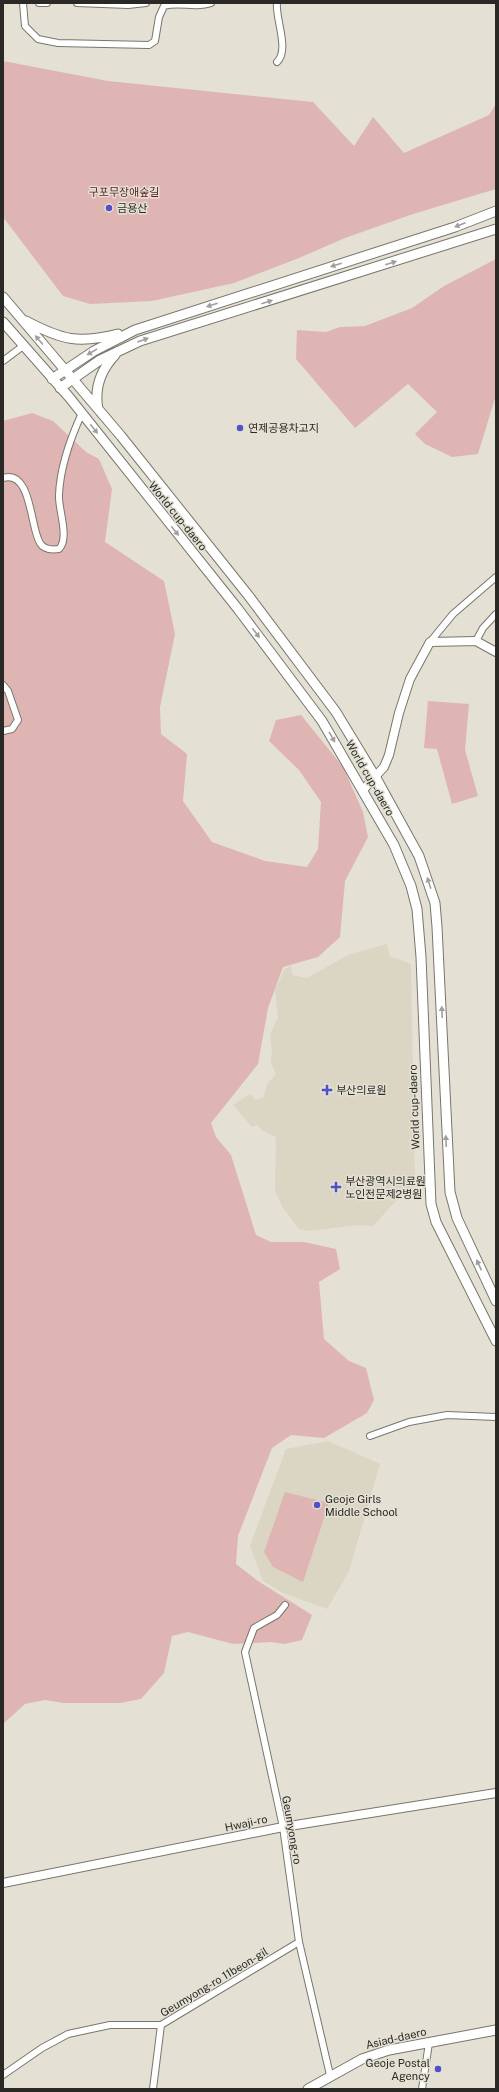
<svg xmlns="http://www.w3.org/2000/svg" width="499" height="2092" font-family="'Public Sans','Noto Sans KR',sans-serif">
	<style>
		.built { fill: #dbd5c3 }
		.green { fill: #dfb5b3 }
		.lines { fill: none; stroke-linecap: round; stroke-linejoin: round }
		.minor-casing { stroke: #79766c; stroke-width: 8 }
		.tertiary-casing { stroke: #79766c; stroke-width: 10 }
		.secondary-casing { stroke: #79766c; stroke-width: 11 }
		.minor { stroke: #fff; stroke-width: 6 }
		.tertiary { stroke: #fff; stroke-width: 8 }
		.secondary { stroke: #fff; stroke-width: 9 }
		.oneway { fill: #9f9f9d }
		.poi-dot { fill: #5050c7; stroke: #e4e0d4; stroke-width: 1.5 }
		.labels { text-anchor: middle; stroke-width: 3; stroke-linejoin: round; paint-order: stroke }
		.park-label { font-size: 11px; fill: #5b1d1f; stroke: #e4e0d4 }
		.poi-label { font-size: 11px; fill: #2a2925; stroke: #e4e0d4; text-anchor: start }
		.street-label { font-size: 11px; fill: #2a2925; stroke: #e4e0d4 }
	</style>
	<rect width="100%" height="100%" fill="#e4e0d4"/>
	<!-- built -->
	<path class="built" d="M 387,944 L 390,956 L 411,964 L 415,1186 L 404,1192 L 373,1226 L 358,1225 L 309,1231 L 299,1229 L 283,1208 L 275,1191 L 276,1137 L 263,1131 L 257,1125 L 252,1127 L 233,1105 L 250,1094 L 255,1100 L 264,1097 L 267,1084 L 276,1074 L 271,1063 L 272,1053 L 270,1035 L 278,1017 L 275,990 L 284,970 L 291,965 L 292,975 L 307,978 L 348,955 Z
		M 328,1441 L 380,1464 L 349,1571 L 327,1609 L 283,1593 L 263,1581 L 250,1546 L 286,1449 Z"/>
	<!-- green -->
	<path class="green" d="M 3,61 L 108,81 L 313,102 L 354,146 L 373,117 L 404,153 L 489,115 L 496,104 L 496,189 L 413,214 L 345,238 L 299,258 L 234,283 L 152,301 L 90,304 L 63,296 L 3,217 Z
		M 496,259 L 496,395 L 478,454 L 452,457 L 425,444 L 415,434 L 437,412 L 408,384 L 355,428 L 296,359 L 297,330 L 326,332 L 340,327 L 365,326 L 412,308 L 444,286 Z
		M 32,413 L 53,421 L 86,452 L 99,459 L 112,489 L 105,542 L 164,581 L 175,634 L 160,707 L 161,734 L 187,754 L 183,801 L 212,842 L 265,861 L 307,867 L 318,849 L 321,802 L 299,770 L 269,741 L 276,720 L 301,715 L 343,767 L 363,812 L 368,837 L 345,881 L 340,937 L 318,957 L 283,967 L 268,1008 L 258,1064 L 211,1123 L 216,1137 L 231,1155 L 256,1235 L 271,1242 L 304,1242 L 336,1249 L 340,1269 L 319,1282 L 324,1339 L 349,1361 L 366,1368 L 374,1400 L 367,1413 L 324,1438 L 291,1435 L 272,1448 L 238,1536 L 236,1564 L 258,1581 L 312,1615 L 302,1640 L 284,1644 L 271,1642 L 233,1644 L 188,1632 L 172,1636 L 164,1673 L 141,1699 L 120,1703 L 63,1703 L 45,1700 L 25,1704 L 3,1724 L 3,421 Z
		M 428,701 L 469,704 L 465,750 L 478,796 L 452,804 L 437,749 L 424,748 Z
		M 285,1492 L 329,1503 L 303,1582 L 273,1567 L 264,1552 Z"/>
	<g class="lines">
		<!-- minor casing -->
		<g class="minor-casing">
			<path id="minor" d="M 23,3 L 25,26 L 38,39 L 58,43 L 149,45 L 155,41 L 159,17 L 164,6 C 180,1 196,9 211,3
				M 39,3 L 47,3
				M 77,3 L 128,5 L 146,3
				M 277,3 C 275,18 290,50 277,62
				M 3,361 L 23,346
				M 3,478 C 32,469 30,528 40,543 C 44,550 52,550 59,549 C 70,538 58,509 59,495 C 60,468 71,437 82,413
				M 476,641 L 483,628 L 496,614
				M 430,642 L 453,614 L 496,577
				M 3,685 L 8,691 L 18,720 L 12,729 L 3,731
				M 370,1436 L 409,1422 L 447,1415 L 496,1417
				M 285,1605 L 277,1615 L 254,1628 L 245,1652 L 283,1827 L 299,1942 L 330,2075
				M 3,2075 L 42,2048 L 68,2034 L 110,2025 L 161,2025 L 299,1942
				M 153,2089 L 161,2025
				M 422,2089 L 429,2043"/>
		</g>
		<!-- tertiary casing -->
		<g class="tertiary-casing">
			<path id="tertiary" d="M 363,790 L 384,767 L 389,755 L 399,713 L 410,679 L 430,642 L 476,641 L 496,652
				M 3,1883 L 283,1827 L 496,1793"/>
		</g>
		<!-- secondary casing -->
		<g class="secondary-casing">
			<path id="secondary" d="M 3,297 L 121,436 L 248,595 L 336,712 L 376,778 L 419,856 L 435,903 L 437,927 L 450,1192 L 457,1218 L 496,1301
				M 26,321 C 62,340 78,344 118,334
				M 3,322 L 69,397 L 238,609 L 322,721 L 394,845 L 411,886 L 417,909 L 421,957 L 431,1204 L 436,1222 L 496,1341
				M 52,379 L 94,351 L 135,330 L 455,227 L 496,211
				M 60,388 L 100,360 L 140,341 L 496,229
				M 98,409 C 94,388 100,371 115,355
				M 308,2089 L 362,2059 L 389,2050 L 496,2030"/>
		</g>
		<!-- minor -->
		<use href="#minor" class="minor"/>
		<!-- tertiary -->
		<use href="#tertiary" class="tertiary"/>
		<!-- secondary -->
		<use href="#secondary" class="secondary"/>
	</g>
	<!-- one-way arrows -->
	<defs><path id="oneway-solid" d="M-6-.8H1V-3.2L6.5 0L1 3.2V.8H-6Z"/></defs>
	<g class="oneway">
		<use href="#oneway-solid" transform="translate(460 225) rotate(159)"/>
		<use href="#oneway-solid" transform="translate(391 263) rotate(-17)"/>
		<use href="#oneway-solid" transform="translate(336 265) rotate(162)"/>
		<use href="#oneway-solid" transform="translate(267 302) rotate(-17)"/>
		<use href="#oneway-solid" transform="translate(212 305) rotate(162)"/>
		<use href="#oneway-solid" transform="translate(39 340) rotate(-130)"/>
		<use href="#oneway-solid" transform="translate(143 340) rotate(-20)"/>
		<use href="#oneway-solid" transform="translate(92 352) rotate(149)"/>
		<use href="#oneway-solid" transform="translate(94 429) rotate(51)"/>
		<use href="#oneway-solid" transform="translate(175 531) rotate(51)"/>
		<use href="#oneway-solid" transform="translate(256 633) rotate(53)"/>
		<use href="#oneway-solid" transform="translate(332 737) rotate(60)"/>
		<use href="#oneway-solid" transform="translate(429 883) rotate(-108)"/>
		<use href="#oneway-solid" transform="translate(442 1012) rotate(-92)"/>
		<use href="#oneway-solid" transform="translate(446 1141) rotate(-92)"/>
		<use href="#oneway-solid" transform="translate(479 1265) rotate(-115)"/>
	</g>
	<!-- markers -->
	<g class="poi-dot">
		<circle cx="109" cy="208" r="4"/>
		<circle cx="240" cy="428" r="4"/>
		<path d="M325 1084h4v4h4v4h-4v4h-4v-4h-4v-4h4z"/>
		<path d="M334 1181h4v4h4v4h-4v4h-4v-4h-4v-4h4z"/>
		<circle cx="317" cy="1505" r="4"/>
		<circle cx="438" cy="2069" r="4"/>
	</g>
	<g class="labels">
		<!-- park labels -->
		<g class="park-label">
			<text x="124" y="196">구포무장애숲길</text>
		</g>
		<!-- poi labels -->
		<g class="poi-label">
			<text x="117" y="212">금용산</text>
			<text x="248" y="432">연제공용차고지</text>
			<text x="336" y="1094">부산의료원</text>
			<text x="345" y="1185">부산광역시의료원<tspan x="345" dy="13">노인전문제2병원</tspan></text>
			<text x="325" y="1503">Geoje Girls<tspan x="325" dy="13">Middle School</tspan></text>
			<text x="430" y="2067" text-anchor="end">Geoje Postal<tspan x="430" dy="13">Agency</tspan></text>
		</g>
		<!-- street labels -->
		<g class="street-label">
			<text transform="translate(178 516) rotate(51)" y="4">World cup-daero</text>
			<text transform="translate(370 778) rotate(60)" y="4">World cup-daero</text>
			<text transform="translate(414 1107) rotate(-92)" y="4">World cup-daero</text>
			<text transform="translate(246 1823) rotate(-12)" y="4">Hwaji-ro</text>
			<text transform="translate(292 1830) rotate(80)" y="4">Geumyong-ro</text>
			<text transform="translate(214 1982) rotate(-31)" y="4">Geumyong-ro 11beon-gil</text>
			<text transform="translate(396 2038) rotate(-13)" y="4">Asiad-daero</text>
		</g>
	</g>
	<!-- border -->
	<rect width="499" height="2092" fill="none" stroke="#2a2925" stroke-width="8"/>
</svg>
